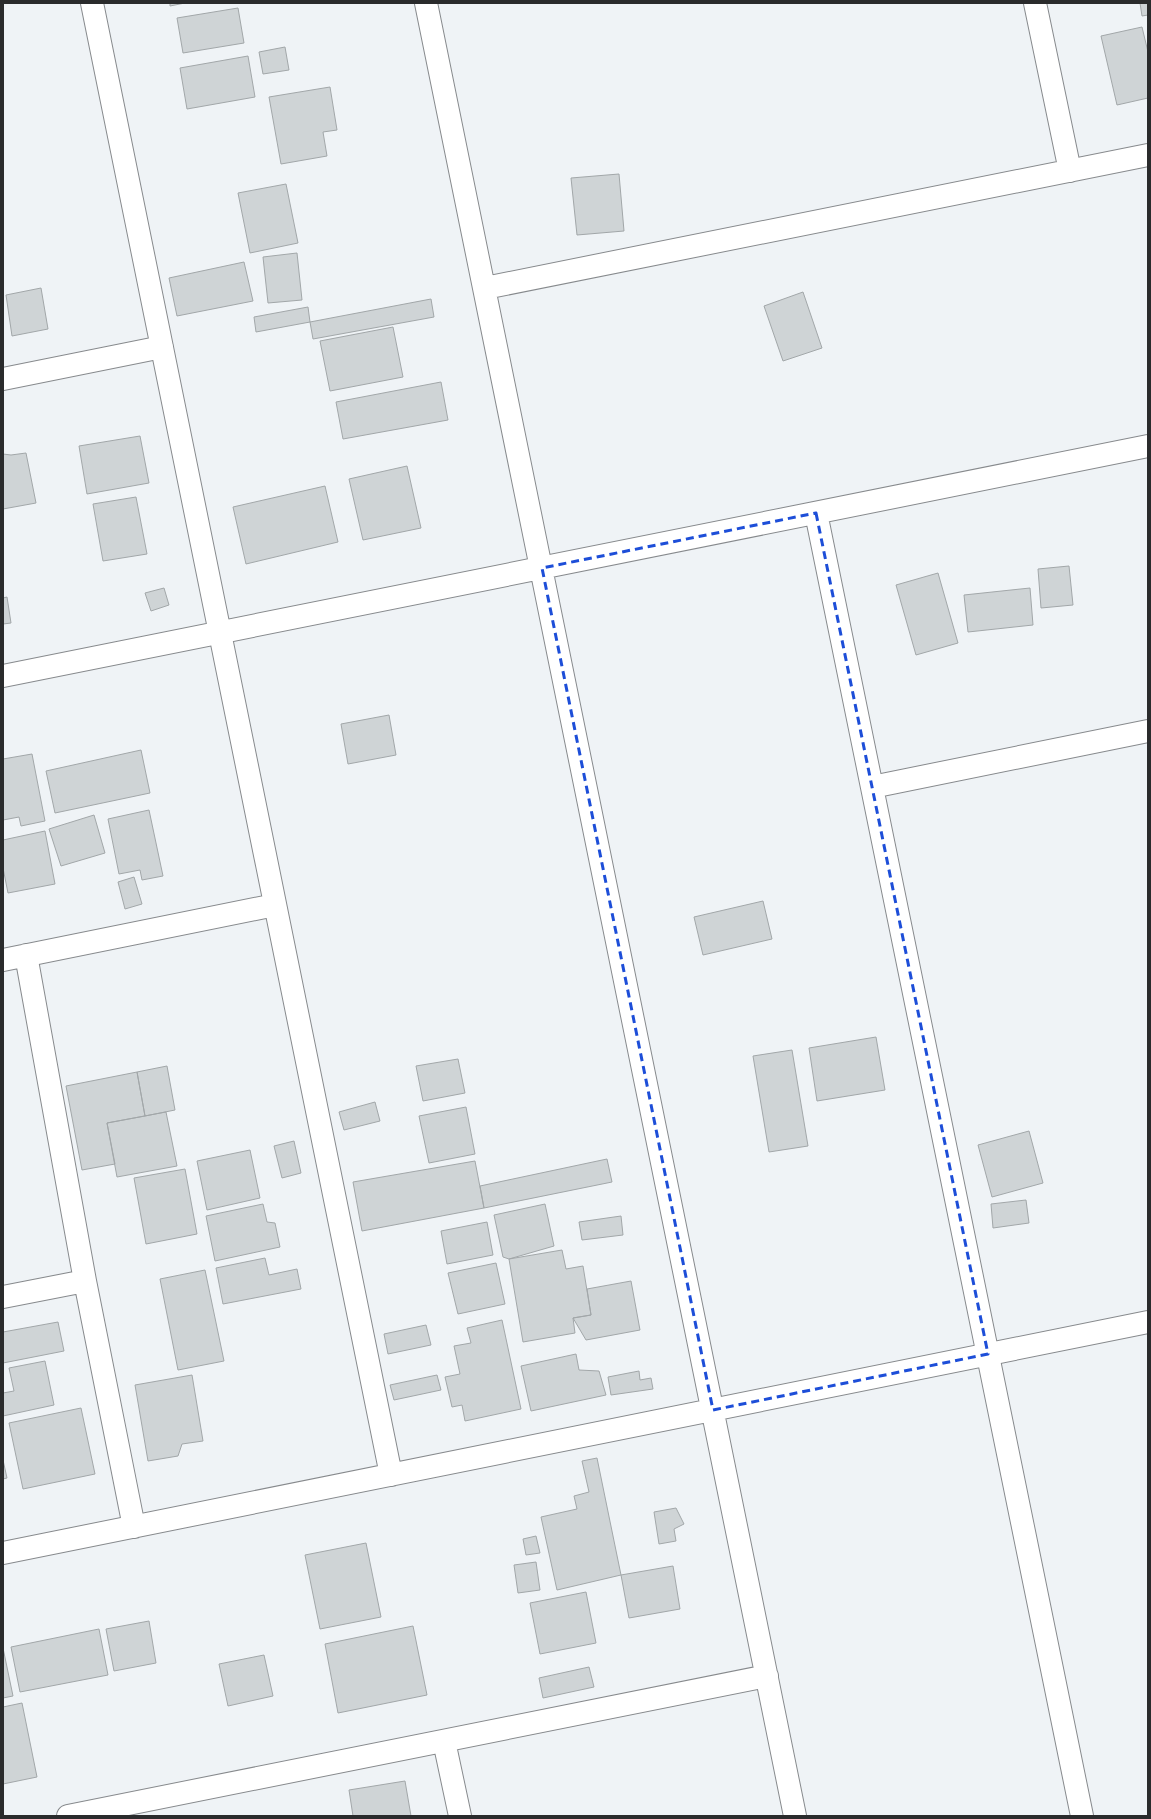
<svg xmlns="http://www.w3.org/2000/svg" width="1151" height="1819" font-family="Mulish,sans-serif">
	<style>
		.building { fill: #cfd4d6; stroke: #a2a7a9 }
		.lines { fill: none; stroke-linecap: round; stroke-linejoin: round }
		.street-casing { stroke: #878a8d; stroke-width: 24 }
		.street { stroke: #fff; stroke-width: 22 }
		.marked { fill: none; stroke: #1d4ed8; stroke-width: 3; stroke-dasharray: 8 5; stroke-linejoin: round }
	</style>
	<rect width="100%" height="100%" fill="#eff3f6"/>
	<!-- building -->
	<path class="building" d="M 170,3 L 185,3 L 170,6 Z
		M 1140,3 L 1148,3 L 1148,15 L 1142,16 Z
		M 238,8 L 244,43 L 183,53 L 177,18 Z
		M 1142,27 L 1148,52 L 1148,98 L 1117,105 L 1101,36 Z
		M 285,47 L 289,70 L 263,74 L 259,52 Z
		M 248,56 L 255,97 L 187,109 L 180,68 Z
		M 330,87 L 337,130 L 323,132 L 327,156 L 281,164 L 269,97 Z
		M 619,174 L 624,231 L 577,235 L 571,178 Z
		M 286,184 L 298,243 L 250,253 L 238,193 Z
		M 297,253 L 302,300 L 268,303 L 263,257 Z
		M 244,262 L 253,301 L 177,316 L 169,278 Z
		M 41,288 L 48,329 L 12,336 L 6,295 Z
		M 803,292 L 822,348 L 783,361 L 764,306 Z
		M 431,299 L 434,317 L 313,339 L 310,322 Z
		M 308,307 L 310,322 L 256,332 L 254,317 Z
		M 393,327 L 403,377 L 330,391 L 320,341 Z
		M 441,382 L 448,420 L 343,439 L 336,402 Z
		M 140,436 L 149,483 L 87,494 L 79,446 Z
		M 26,453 L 36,503 L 3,509 L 3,454 L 11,455 Z
		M 407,466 L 421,528 L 363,540 L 349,479 Z
		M 325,486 L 338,542 L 246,564 L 233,507 Z
		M 136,497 L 147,554 L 103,561 L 93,504 Z
		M 1069,566 L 1073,605 L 1041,608 L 1038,569 Z
		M 938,573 L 958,643 L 916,655 L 896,585 Z
		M 164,588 L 169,605 L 151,611 L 145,593 Z
		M 1030,588 L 1033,625 L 968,632 L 964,595 Z
		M 7,597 L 11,623 L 3,624 L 3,598 Z
		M 389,715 L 396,755 L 348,764 L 341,724 Z
		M 141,750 L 150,793 L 55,813 L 46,771 Z
		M 32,754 L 45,821 L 21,826 L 19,817 L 3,820 L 3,759 Z
		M 149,810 L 163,876 L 142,880 L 140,870 L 119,874 L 108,819 Z
		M 94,815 L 105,853 L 61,866 L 49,829 Z
		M 45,831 L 55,884 L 8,893 L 3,868 L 3,840 Z
		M 134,877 L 142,904 L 125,909 L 118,882 Z
		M 763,901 L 772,939 L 703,955 L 694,917 Z
		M 876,1037 L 885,1090 L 817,1101 L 809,1048 Z
		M 792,1050 L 808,1146 L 769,1152 L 753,1056 Z
		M 458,1059 L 465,1093 L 423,1101 L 416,1066 Z
		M 167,1066 L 175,1110 L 145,1116 L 137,1072 Z
		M 137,1072 L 145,1116 L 107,1123 L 115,1164 L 82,1170 L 66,1086 Z
		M 375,1102 L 380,1121 L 344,1130 L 339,1112 Z
		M 466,1107 L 475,1154 L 429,1163 L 419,1116 Z
		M 166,1112 L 177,1166 L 117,1177 L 107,1123 Z
		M 1029,1131 L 1043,1183 L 992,1197 L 978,1145 Z
		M 294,1141 L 301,1173 L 282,1178 L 274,1146 Z
		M 250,1150 L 260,1198 L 207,1210 L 197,1161 Z
		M 607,1159 L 612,1182 L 484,1208 L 480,1186 Z
		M 475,1161 L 484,1208 L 362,1231 L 353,1182 Z
		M 185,1169 L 197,1234 L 146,1244 L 134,1178 Z
		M 1026,1200 L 1029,1223 L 993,1228 L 991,1204 Z
		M 263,1204 L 267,1222 L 275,1223 L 280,1247 L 215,1261 L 206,1216 Z
		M 545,1204 L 554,1246 L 509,1259 L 503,1257 L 494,1215 Z
		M 621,1216 L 623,1235 L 582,1240 L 579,1222 Z
		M 487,1222 L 493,1255 L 447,1264 L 441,1231 Z
		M 562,1250 L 566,1269 L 583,1266 L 591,1315 L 573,1318 L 575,1333 L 523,1342 L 509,1259 Z
		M 265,1258 L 269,1275 L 297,1269 L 301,1289 L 223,1304 L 216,1268 Z
		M 496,1263 L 505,1304 L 458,1314 L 448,1273 Z
		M 205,1270 L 224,1361 L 178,1370 L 160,1279 Z
		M 631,1281 L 640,1330 L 586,1340 L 573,1318 L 591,1315 L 587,1289 Z
		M 502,1320 L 521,1409 L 465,1421 L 462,1405 L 452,1407 L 445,1377 L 460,1374 L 454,1346 L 471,1343 L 467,1328 Z
		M 58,1322 L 64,1351 L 3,1363 L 3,1332 Z
		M 426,1325 L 431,1345 L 388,1354 L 384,1334 Z
		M 576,1354 L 579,1370 L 599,1371 L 606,1395 L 531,1411 L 521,1366 Z
		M 45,1361 L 54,1405 L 3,1416 L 3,1393 L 14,1391 L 9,1368 Z
		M 639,1371 L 640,1380 L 651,1378 L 653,1389 L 611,1395 L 608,1377 Z
		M 192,1375 L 203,1441 L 182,1444 L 178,1456 L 148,1461 L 135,1385 Z
		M 437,1375 L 441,1390 L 394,1400 L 390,1385 Z
		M 81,1408 L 95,1474 L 23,1489 L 9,1423 Z
		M 597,1458 L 621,1575 L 557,1590 L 541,1517 L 577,1509 L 574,1496 L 589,1492 L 582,1461 Z
		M 3,1460 L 7,1478 L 3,1479 Z
		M 676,1508 L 684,1524 L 674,1529 L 676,1541 L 659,1544 L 654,1512 Z
		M 536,1536 L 540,1553 L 526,1555 L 523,1539 Z
		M 366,1543 L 381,1617 L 320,1629 L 305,1555 Z
		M 536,1562 L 540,1590 L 518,1593 L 514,1565 Z
		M 673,1566 L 680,1609 L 629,1618 L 621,1575 Z
		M 586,1592 L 596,1643 L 540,1654 L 530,1603 Z
		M 149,1621 L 156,1663 L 114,1671 L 106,1629 Z
		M 413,1626 L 427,1695 L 338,1713 L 325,1644 Z
		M 99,1629 L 108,1675 L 20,1692 L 11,1647 Z
		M 3,1648 L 13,1696 L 3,1698 Z
		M 264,1655 L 273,1696 L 228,1706 L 219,1664 Z
		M 589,1667 L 594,1687 L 543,1698 L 539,1678 Z
		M 22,1703 L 37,1777 L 3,1784 L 3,1707 Z
		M 405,1781 L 411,1816 L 353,1816 L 349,1790 Z"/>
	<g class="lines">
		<!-- street casing -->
		<g class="street-casing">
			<path id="street" d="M 92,3 L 391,1475
				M 426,3 L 795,1816
				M 1035,3 L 1070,171
				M 485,288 L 1148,155
				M 3,379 L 162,347
				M 816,513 L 1082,1816
				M 3,676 L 1148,446
				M 872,787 L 1148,731
				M 26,955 L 85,1281 L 134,1527
				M 3,960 L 275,905
				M 3,1297 L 85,1281
				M 3,1553 L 1148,1322
				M 444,1741 L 460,1816
				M 68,1816 L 767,1676"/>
		</g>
		<!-- street -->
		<use href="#street" class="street"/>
	</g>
	<!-- marked area -->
	<path class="marked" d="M 816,513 L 988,1354 L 713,1410 L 542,568 Z"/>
	<!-- border -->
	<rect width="1151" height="1819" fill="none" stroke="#2a2b2c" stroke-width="8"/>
</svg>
